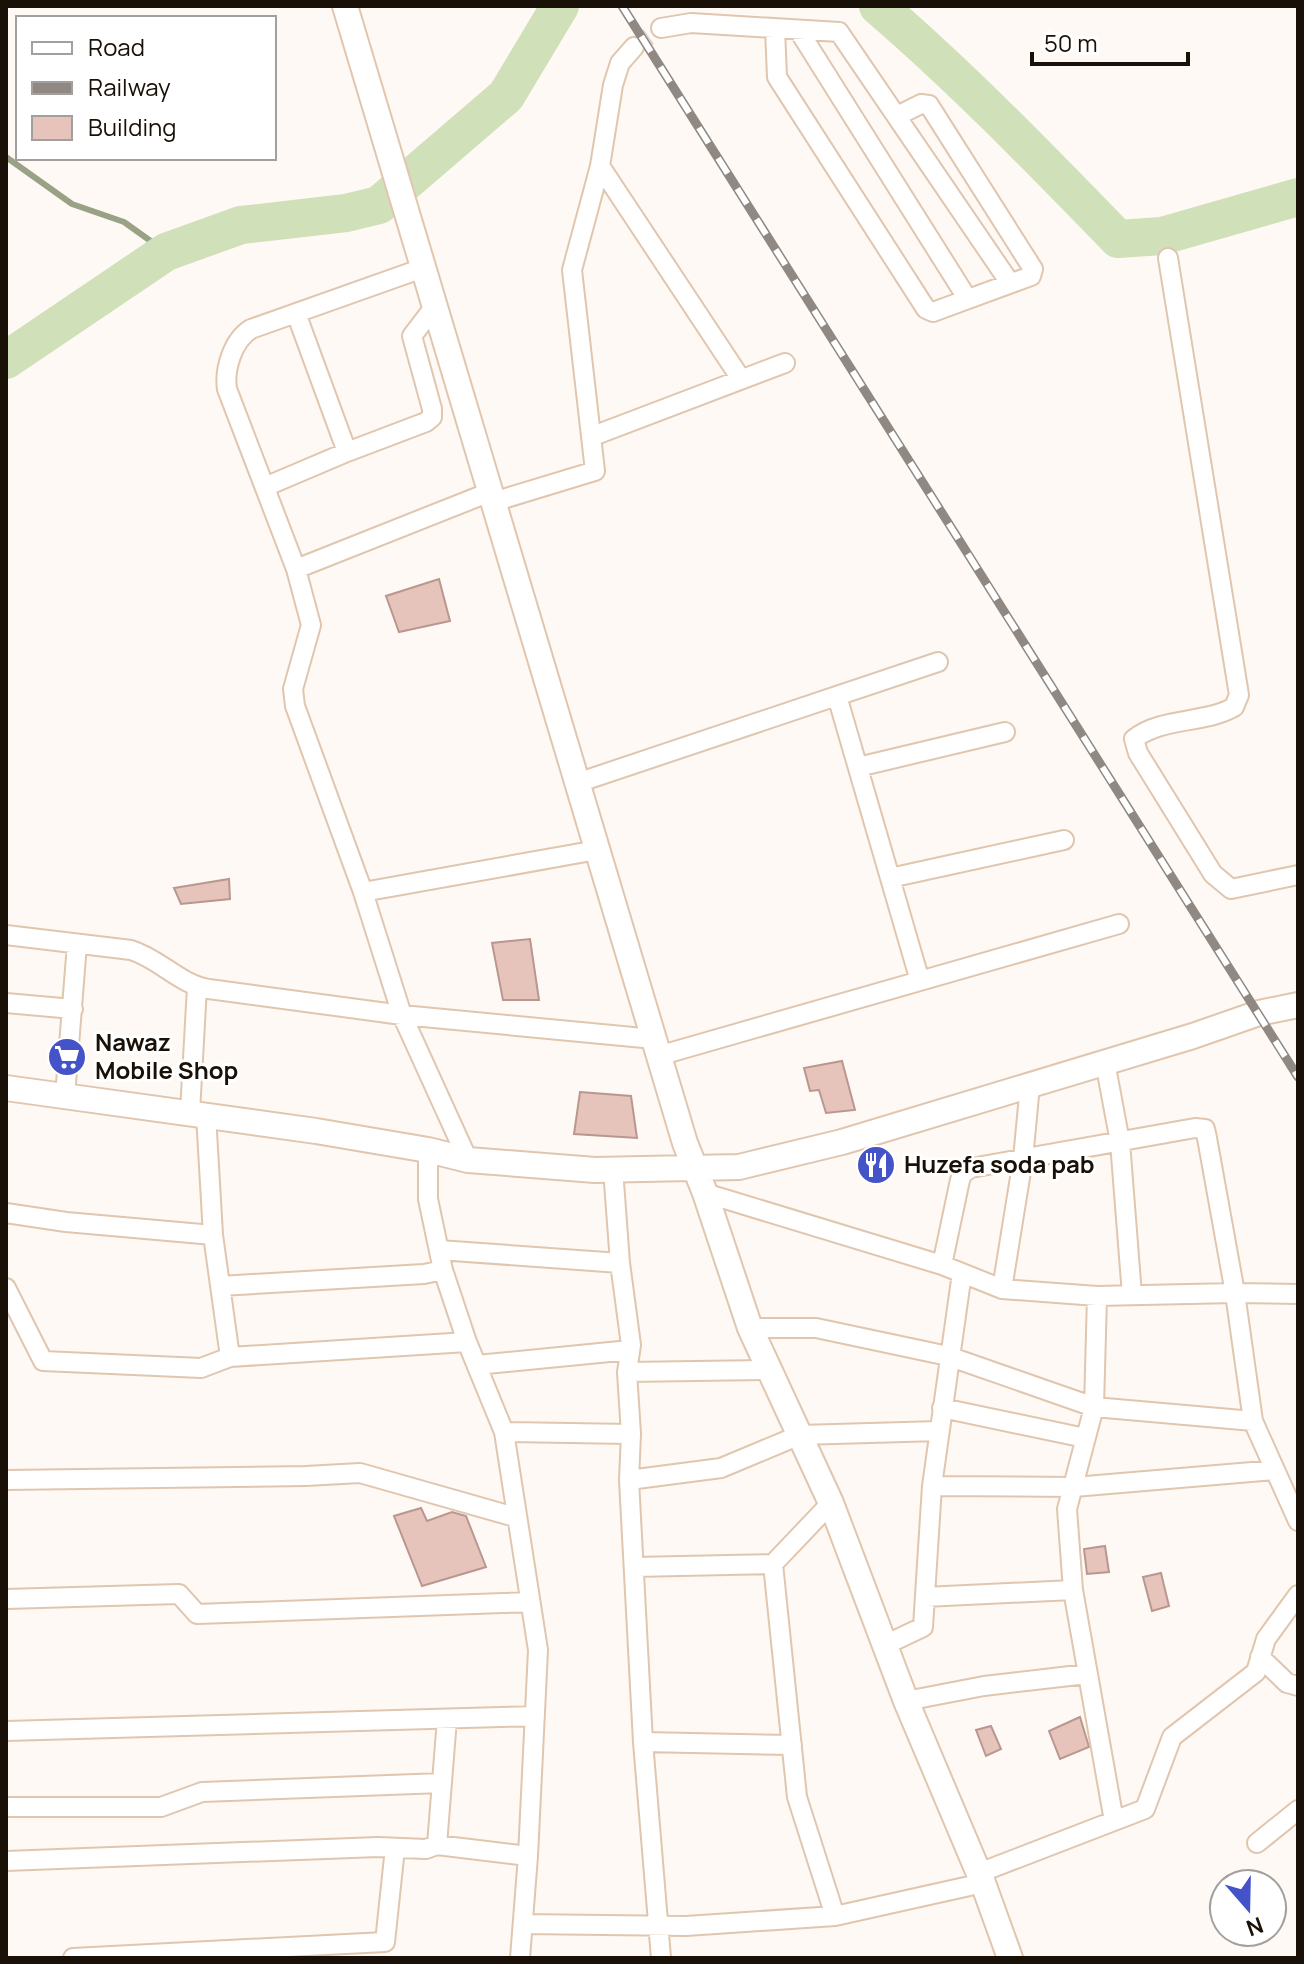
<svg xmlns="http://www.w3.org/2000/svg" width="1304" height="1964" font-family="Manrope,sans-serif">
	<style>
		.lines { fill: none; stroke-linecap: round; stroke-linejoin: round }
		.stream { stroke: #99a284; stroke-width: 6 }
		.river { stroke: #d0e0b9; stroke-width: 38 }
		.building { fill: #e7c4bb; stroke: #b9978f; stroke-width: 2 }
		.street-tunnel { stroke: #dcd6d1; stroke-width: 18; stroke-dasharray: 18 9; stroke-linecap: butt }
		.street-casing { stroke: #e0c6af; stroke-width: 22 }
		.secondary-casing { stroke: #e0c6af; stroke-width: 28 }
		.street { stroke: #fff; stroke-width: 18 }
		.secondary { stroke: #fff; stroke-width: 24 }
		.rail-casing { stroke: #908983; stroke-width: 9 }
		.rail { stroke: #fff; stroke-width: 6; stroke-dasharray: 18; stroke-linecap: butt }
		.labels { text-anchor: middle; stroke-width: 6; stroke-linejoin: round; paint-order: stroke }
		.poi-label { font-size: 24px; font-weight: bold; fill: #191008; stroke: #fff; text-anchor: start }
	</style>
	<rect width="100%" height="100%" fill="#fef9f4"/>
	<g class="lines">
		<!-- stream -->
		<path class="stream" d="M 6,157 L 72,204 L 124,222 L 166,252"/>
		<!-- river -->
		<path class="river" d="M 878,6 C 963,79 1040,159 1118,239 L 1162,236 L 1298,197
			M 6,360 L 166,252 L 241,225 L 346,213 L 379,205 L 506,96 L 560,6"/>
	</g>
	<!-- building -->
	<path class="building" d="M 439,579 L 450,621 L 399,632 L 386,596 Z
		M 229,879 L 230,899 L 181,904 L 174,888 Z
		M 530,939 L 539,1000 L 503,1000 L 492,943 Z
		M 842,1061 L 855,1110 L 826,1113 L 819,1090 L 810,1091 L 804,1068 Z
		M 580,1092 L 631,1096 L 637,1138 L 574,1134 Z
		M 421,1508 L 427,1521 L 452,1512 L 466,1516 L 486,1567 L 422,1586 L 394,1516 Z
		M 1105,1546 L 1109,1572 L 1087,1574 L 1084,1549 Z
		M 1161,1573 L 1169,1606 L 1152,1611 L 1143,1577 Z
		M 1080,1717 L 1089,1747 L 1060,1759 L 1049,1731 Z
		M 991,1726 L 1001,1749 L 986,1756 L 976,1730 Z"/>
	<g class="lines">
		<!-- street-tunnel -->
		<path class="street-tunnel" d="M 634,47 L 661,28"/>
		<!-- street casing -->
		<g class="street-casing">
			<path id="street" d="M 661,28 L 691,23 L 839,32 L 1010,283
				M 775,29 L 777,77 L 926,309 L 933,312 L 1031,276 L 1033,269 L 929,105 L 921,104 L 897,116
				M 799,31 L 967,298
				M 600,166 L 741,379
				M 1168,258 L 1239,695 L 1234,707 C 1204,724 1162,717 1134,739 L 1138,753 L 1213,874 L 1231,889 L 1298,875
				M 423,268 L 251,329 C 233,340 224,369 227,389 L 296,569 L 311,625 L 293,689 L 295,706 L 363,892 L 402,1015 L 468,1160
				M 296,313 L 347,452
				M 593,436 L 785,363
				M 267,486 L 347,452 L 426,422 L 432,417 L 432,409 L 412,336 L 435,306
				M 493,502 L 595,471 L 572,270 L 600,166 L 613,85 L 620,63 L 634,47
				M 296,569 L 490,492
				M 837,696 L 920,981
				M 858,767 L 1005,732
				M 577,783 L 938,662
				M 890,878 L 1064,840
				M 363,892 L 597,850
				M 6,935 L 131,950 C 160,959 179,984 209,989 L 402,1015 L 654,1039
				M 6,1003 L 73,1009
				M 658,1056 L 1119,924
				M 1105,1062 L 1120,1142 L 1132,1295
				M 65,1096 L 77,944
				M 190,1112 L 197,987
				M 613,1169 L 620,1263 L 631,1345 L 627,1372 L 631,1434 L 629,1480 L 643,1742 L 661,1958
				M 705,1193 L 942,1265 L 1002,1289 L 1097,1296 L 1235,1293 L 1253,1421 L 1298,1521
				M 6,1213 L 66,1222 L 213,1235
				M 439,1250 L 620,1263
				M 942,1265 L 960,1180 L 963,1173 L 971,1168 L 1195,1128 L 1205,1129 L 1207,1138 L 1235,1293 L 1298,1294
				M 220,1286 L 424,1274 L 443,1270 L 428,1199 L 428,1150
				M 6,1288 L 43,1361 L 201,1368 L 230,1357 L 213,1235 L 206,1115
				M 1002,1289 L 1023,1159 L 1030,1085
				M 1097,1296 L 1094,1407 L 1067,1509 L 1073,1590 L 1114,1821
				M 750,1328 L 816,1328 L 948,1356 L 1094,1407 L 1253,1421
				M 467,1342 L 504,1432 L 538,1650 L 528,1856 L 520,1958
				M 230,1357 L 467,1342 L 443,1270
				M 477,1365 L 630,1350
				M 627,1372 L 769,1370
				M 942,1408 L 1085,1438
				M 504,1432 L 631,1434
				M 6,1480 L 306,1476 L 360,1473 L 515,1517
				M 629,1480 L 721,1468 L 800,1435 L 939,1431
				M 932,1486 L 1074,1487 L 1275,1470
				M 773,1564 L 797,1797 L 835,1916
				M 634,1567 L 773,1564 L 831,1503
				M 925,1597 L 1073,1590
				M 6,1599 L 179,1594 L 197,1614 L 530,1602
				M 885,1645 L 923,1627 L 932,1486 L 962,1273
				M 1260,1657 L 1287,1683 L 1298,1686
				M 906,1701 L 984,1686 L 1087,1674
				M 6,1731 L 535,1716
				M 643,1742 L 792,1745
				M 6,1807 L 161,1807 L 202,1792 L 442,1783
				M 1257,1843 L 1298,1810
				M 437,1845 L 528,1856
				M 6,1861 L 378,1847 L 426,1849 L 437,1845 L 447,1719
				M 979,1873 L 1145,1809 L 1172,1737 L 1256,1672 L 1266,1639 L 1298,1595
				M 523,1924 L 686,1926 L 835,1916 L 983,1883
				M 73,1958 L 385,1942 L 395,1848"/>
		</g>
		<!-- secondary casing -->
		<g class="secondary-casing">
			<path id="secondary" d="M 345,6 L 685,1143 L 705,1193 L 750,1328 L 831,1503 L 906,1701 L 983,1883 L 1010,1958
				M 6,1088 L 316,1131 L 428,1150 L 468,1160 L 595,1170 L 739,1167 L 842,1142 L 1193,1036 L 1259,1013 L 1298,1005"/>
		</g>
		<!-- street -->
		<use href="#street" class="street"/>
		<!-- secondary -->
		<use href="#secondary" class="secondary"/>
		<!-- rail casing -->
		<g class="rail-casing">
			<path id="rail" d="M 622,6 L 1298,1077"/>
		</g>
		<!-- rail -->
		<use href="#rail" class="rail"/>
	</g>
	<!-- icons -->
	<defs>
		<g id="supermarket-disc" transform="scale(2)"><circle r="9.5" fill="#4453c8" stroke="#fff"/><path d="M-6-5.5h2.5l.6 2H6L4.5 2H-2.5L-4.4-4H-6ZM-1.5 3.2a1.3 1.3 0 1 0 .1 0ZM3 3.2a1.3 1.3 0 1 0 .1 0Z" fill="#fff"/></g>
		<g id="restaurant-disc" transform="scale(2)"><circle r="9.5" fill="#4453c8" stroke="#fff"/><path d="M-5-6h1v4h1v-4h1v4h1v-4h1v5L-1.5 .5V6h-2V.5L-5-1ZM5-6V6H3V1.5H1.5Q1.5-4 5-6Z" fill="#fff"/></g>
	</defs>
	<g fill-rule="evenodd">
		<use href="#supermarket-disc" x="67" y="1057"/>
		<use href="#restaurant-disc" x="876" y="1165"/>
	</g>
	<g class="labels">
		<!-- poi labels -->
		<g class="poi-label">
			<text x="95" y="1051">Nawaz<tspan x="95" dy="28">Mobile Shop</tspan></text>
			<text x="904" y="1173">Huzefa soda pab</text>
		</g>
	</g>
	<!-- border -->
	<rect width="1304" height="1964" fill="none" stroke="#191008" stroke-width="16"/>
	<!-- legend -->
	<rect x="16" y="16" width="260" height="144" fill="#ffffff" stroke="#a39f9c" stroke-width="2"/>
	<rect x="32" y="42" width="40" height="12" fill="#ffffff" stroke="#a39f9c" stroke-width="2"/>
	<text x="88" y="56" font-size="24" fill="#191008">Road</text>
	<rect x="32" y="82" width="40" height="12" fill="#908983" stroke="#a39f9c" stroke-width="2"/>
	<text x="88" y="96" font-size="24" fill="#191008">Railway</text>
	<rect x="32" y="116" width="40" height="24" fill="#e7c4bb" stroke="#a39f9c" stroke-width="2"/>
	<text x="88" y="136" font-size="24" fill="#191008">Building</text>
	<!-- north arrow -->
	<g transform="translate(1248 1908) rotate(160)"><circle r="38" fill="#ffffff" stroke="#a39f9c" stroke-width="2"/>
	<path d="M0-6L14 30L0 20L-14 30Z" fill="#4453c8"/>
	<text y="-12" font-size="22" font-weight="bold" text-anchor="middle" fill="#191008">N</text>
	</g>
	<!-- scale -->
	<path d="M1032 52v12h156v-12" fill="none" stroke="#191008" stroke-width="4"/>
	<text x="1044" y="52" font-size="24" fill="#191008" stroke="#ffffff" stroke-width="6" paint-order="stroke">50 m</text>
</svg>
